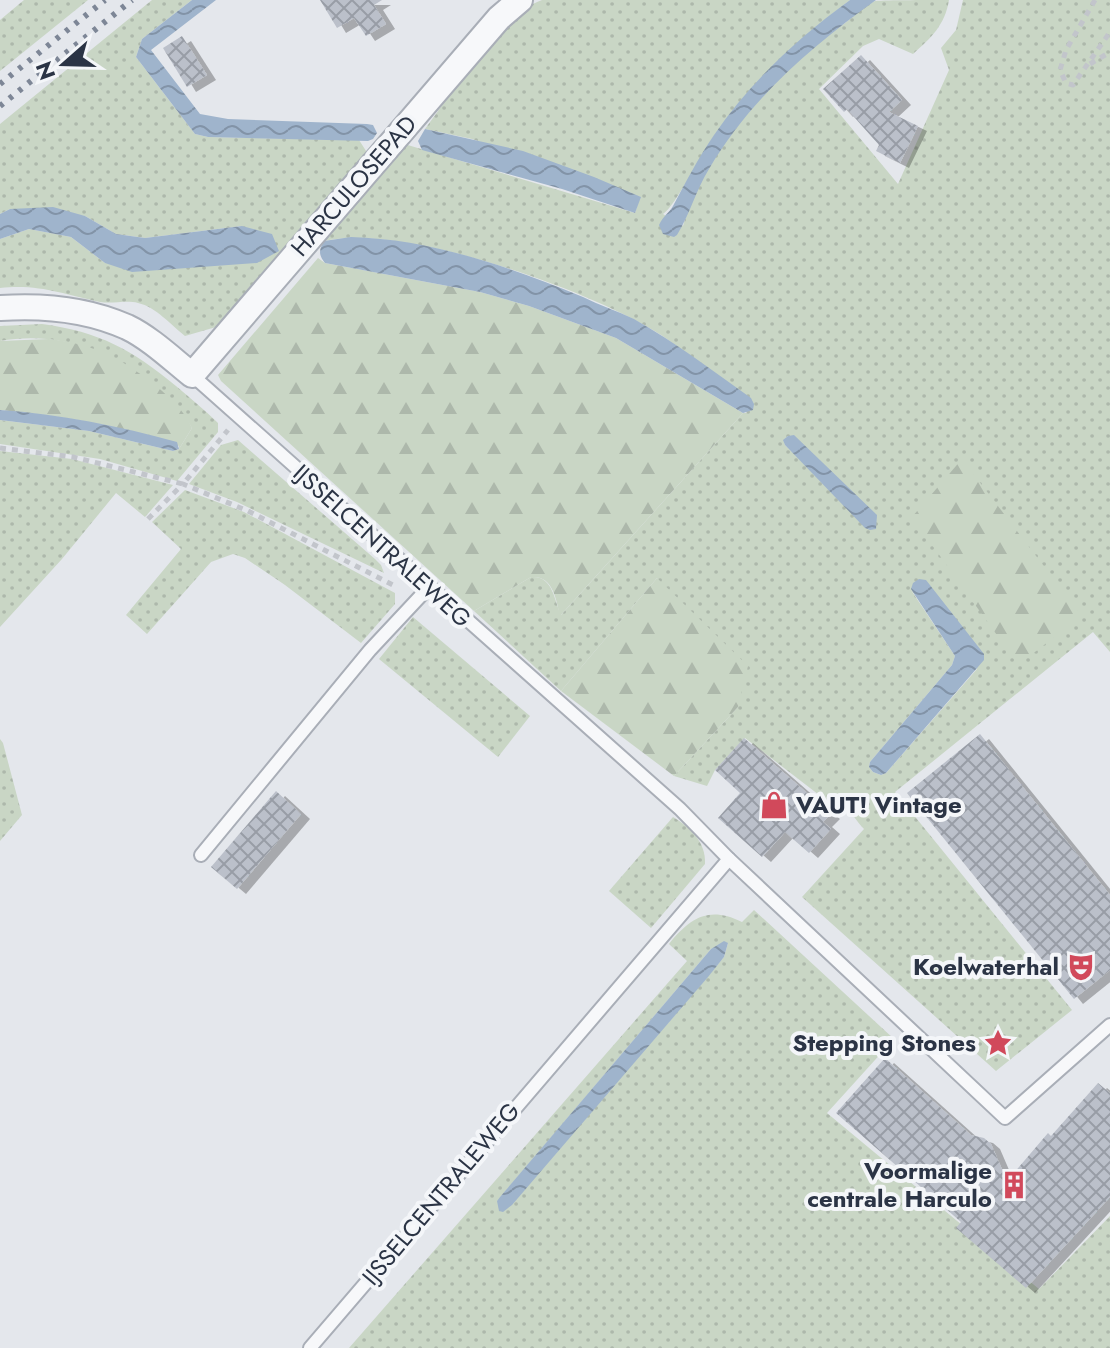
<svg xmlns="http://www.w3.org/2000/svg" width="1110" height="1348" font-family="Jost,sans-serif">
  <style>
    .grass { fill: url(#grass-dots); fill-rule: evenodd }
    .forest { fill: url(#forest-firs) }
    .water { fill: url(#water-waves) }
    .building { fill: url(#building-cross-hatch); filter: url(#shadow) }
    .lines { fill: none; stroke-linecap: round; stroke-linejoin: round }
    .service-casing { stroke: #a9aeb7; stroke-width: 16 }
    .minor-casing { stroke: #a9aeb7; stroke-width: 28 }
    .path { stroke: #c2c5cb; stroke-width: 5; stroke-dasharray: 6 6; stroke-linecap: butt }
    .service { stroke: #f7f8fa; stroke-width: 12 }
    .minor { stroke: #f7f8fa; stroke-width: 24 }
    .rail { stroke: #7d8696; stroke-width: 6; stroke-dasharray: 4 8; stroke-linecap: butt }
    .labels { text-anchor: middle; stroke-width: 8; stroke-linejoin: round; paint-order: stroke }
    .street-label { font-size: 24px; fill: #2b3445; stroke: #f4f6f9 }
    .poi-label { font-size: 24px; font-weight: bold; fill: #2b3445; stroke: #f4f6f9; text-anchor: end }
  </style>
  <defs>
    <pattern id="grass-dots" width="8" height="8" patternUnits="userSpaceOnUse" patternTransform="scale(2)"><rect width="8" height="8" fill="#c9d6c5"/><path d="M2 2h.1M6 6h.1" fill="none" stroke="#adb8ab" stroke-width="1.8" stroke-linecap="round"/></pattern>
    <pattern id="forest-firs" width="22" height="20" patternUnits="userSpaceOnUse" patternTransform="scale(2)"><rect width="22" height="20" fill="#c9d6c5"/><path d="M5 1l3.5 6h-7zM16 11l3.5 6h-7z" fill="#adb8ab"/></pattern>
    <pattern id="water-waves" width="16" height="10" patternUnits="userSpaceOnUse" patternTransform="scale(2)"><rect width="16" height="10" fill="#9fb4cc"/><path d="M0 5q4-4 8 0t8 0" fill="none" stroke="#8293a7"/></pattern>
    <pattern id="building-cross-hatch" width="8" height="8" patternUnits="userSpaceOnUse" patternTransform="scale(2)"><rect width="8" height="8" fill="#bbc0ca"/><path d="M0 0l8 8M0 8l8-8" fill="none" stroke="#989da6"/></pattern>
    <filter id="shadow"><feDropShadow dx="9" dy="5" stdDeviation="0" flood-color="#0004"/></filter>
  </defs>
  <rect width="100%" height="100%" fill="#e4e7ec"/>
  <!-- grass -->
  <g class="grass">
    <polygon points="24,0 88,0 0,71 0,20"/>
    <path d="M152 0H192L142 39 136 57 195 134 208 137 359 140 368 154 223 325 185 336C171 325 156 307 138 303 126 300 113 304 100 302 62 294 40 284 0 288V239L29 229 71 237 105 263 242 226 145 238 116 234 85 216 10 209 0 214V124Z"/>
    <path d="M542 0H850C798 40 754 79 716 133 704 149 675 207 663 214L683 226C706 148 780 69 845 23 854 16 865 5 875 1 886 0 933 0 949 0 945 25 931 38 913 54L879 39 863 46 819 89 898 184 949 70 941 48 956 30 963 0H1110V652L1093 632 895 792 1072 1010 996 1071 802 897 864 829C857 822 851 811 844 806L836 808 745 738 715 770 707 786 674 776 738 707 657 578 561 691 474 611 531 577C553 575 554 600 561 615L743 413H747C721 389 690 354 661 335 592 291 404 223 324 241L328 226 401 143 635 213 640 197 472 139 425 129C453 92 498 15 542 0ZM788 436 823 482 785 445 784 440ZM911 590 977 669 886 773 881 775 873 772 869 767 870 762 952 665 955 656Z"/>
    <path d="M42 324C100 332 131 349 176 386 190 398 205 410 218 423V432L177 481 100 459 0 444V420L89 431 173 451 179 449 192 428C181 408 168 398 150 384 107 349 56 331 0 341V326Z"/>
    <polygon points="238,440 375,559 381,565 384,573 237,502 189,484 221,445"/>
    <polygon points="0,451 72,459 173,485 145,517 116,493 62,559 0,627"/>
    <polygon points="185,490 244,512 395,593 395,604 361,643 285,585 245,558 233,554 211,562 147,634 126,615 181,549 152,522"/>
    <polygon points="413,617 530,716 498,757 379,659"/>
    <polygon points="0,739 3,743 22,815 0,841"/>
    <path d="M673 817C690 827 706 842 705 864L651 928 609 891Z"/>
    <path d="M754 910 894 1039 827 1113 1039 1289 1110 1216V1348H349L687 961 669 944C691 917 709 906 742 922ZM728 943 724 957 667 1024 497 1201 711 949Z"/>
  </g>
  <!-- forest -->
  <g class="forest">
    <path d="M318 258 325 263 480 292 529 306 616 338 743 413 560 616C556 599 553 575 531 577L474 611 221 381 218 375Z"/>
    <path d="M49 339C65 341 82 344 97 350 126 360 182 400 192 428L179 449V446C120 425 62 416 0 410V341Z"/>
    <polygon points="962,459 1082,616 1027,658 1017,663 912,517"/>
    <polygon points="657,578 748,666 738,707 674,776 561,691"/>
  </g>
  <!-- water -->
  <g class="water">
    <polygon points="192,0 216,0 151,50 200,114 228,119 367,124 373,125 377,133 373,139 368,141 208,137 195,134 136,57 142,39"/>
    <path d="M850 0H876C812 46 750 99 709 169 696 190 690 214 677 235L674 237 663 234 659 225C663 216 669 213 673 206 686 182 698 158 714 135 750 82 798 38 850 0Z"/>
    <polygon points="425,129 523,151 594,177 641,197 635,213 562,189 422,150 418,141"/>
    <polygon points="53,207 85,216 116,234 145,238 242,226 272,234 279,251 257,263 132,272 105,263 71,237 29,229 0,239 0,214 10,209"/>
    <path d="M351 237C431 239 510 267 583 297 599 305 617 311 634 319 675 342 713 371 751 398L754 404 753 410 743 413 616 338 529 306 480 292 325 263C318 254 319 250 324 241Z"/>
    <path d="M0 410C60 414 119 426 177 442L179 449 173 451 89 431 0 420Z"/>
    <polygon points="794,435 877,515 876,529 870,530 865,528 785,445 783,440 788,436"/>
    <polygon points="919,579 926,580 984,654 984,660 886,773 881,775 873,772 869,767 870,762 952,665 955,656 911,589 913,583"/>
    <polygon points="724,941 728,943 724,957 708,977 512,1205 503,1212 499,1211 497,1201 500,1197 711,949"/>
  </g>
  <!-- building -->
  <g class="building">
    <polygon points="320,0 382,0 374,5 386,24 366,36 354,18 337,28"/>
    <polygon points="182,36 207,75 187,87 163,48"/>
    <polygon points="861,55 902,100 889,112 918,126 900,163 876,151 879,145 847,109 844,112 823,89"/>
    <polygon points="980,734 1110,895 1110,970 1074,999 907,793"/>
    <polygon points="744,738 831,814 823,822 831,829 809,853 785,832 762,857 718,818 740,793 715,770"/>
    <polygon points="276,791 301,814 237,889 211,867"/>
    <polygon points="885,1058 971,1135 984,1138 991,1144 1007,1181 1048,1133 1051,1136 1098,1083 1110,1093 1110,1197 1026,1288 956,1228 961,1222 836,1113"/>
  </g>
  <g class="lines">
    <defs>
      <g id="service">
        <polyline points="192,375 680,809 729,859 1005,1118 1110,1025"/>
        <polyline points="201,855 370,650 428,588"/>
        <polyline points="310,1348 729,859"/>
      </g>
      <path id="minor" d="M0 308C44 305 87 309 127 327 150 338 172 359 192 375L499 18 520 0"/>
    </defs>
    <!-- service casing -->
    <use href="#service" class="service-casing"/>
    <!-- minor casing -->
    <use href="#minor" class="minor-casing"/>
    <!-- path -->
    <g class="path">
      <polyline points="1095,0 1066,50 1060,70 1066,83 1073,85 1110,32"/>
      <polyline points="1090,64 1110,52"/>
      <polyline points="0,448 73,457 183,484 228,430"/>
      <polyline points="148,519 183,484 248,511 397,587"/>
    </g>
    <!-- service -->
    <use href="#service" class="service"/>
    <!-- minor -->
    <use href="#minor" class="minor"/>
    <!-- rail -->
    <g class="rail">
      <polyline points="0,84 105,0"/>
      <polyline points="0,106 132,0"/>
    </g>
  </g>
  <!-- icons -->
  <defs>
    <symbol id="shop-bare" viewBox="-9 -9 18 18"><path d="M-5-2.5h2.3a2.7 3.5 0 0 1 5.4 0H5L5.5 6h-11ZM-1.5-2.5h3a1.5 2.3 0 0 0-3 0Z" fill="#d1495b" stroke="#f4f6f9" stroke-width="2.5" paint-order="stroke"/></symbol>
    <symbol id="theatre-bare" viewBox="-9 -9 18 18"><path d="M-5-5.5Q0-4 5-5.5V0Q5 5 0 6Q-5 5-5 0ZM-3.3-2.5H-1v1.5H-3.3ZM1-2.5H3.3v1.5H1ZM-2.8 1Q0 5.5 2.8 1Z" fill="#d1495b" stroke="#f4f6f9" stroke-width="2.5" paint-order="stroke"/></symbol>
    <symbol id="sight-bare" viewBox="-9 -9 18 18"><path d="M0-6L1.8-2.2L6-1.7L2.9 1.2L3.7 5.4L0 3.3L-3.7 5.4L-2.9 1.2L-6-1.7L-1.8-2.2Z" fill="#d1495b" stroke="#f4f6f9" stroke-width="2.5" paint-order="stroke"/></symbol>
    <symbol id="building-bare" viewBox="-9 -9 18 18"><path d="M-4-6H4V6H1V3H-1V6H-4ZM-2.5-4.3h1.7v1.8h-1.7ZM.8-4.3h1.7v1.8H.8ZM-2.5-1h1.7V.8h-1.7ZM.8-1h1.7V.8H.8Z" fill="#d1495b" stroke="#f4f6f9" stroke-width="2.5" paint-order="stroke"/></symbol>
  </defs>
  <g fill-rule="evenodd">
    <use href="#shop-bare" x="754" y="785" width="40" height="40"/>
    <use href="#theatre-bare" x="1061" y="947" width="40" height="40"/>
    <use href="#sight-bare" x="978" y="1023" width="40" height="40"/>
    <use href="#building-bare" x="994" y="1165" width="40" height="40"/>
  </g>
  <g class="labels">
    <!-- street labels -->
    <g class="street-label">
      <text transform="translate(354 186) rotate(-49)" y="8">HARCULOSEPAD</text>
      <text transform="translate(382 546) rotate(42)" y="8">IJSSELCENTRALEWEG</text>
      <text transform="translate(441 1194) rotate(-50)" y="8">IJSSELCENTRALEWEG</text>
    </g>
    <!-- poi labels -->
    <g class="poi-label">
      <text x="796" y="813" text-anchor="start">VAUT! Vintage</text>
      <text x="1059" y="975">Koelwaterhal</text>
      <text x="976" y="1051">Stepping Stones</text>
      <text x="992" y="1179">Voormalige<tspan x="992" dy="28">centrale Harculo</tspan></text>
    </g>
  </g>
  <!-- north arrow -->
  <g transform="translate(64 64) rotate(250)" stroke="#f4f6f9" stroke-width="6" paint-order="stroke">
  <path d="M0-6L14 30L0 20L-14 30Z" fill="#2b3445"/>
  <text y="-12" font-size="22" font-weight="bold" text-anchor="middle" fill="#2b3445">N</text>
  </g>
</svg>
